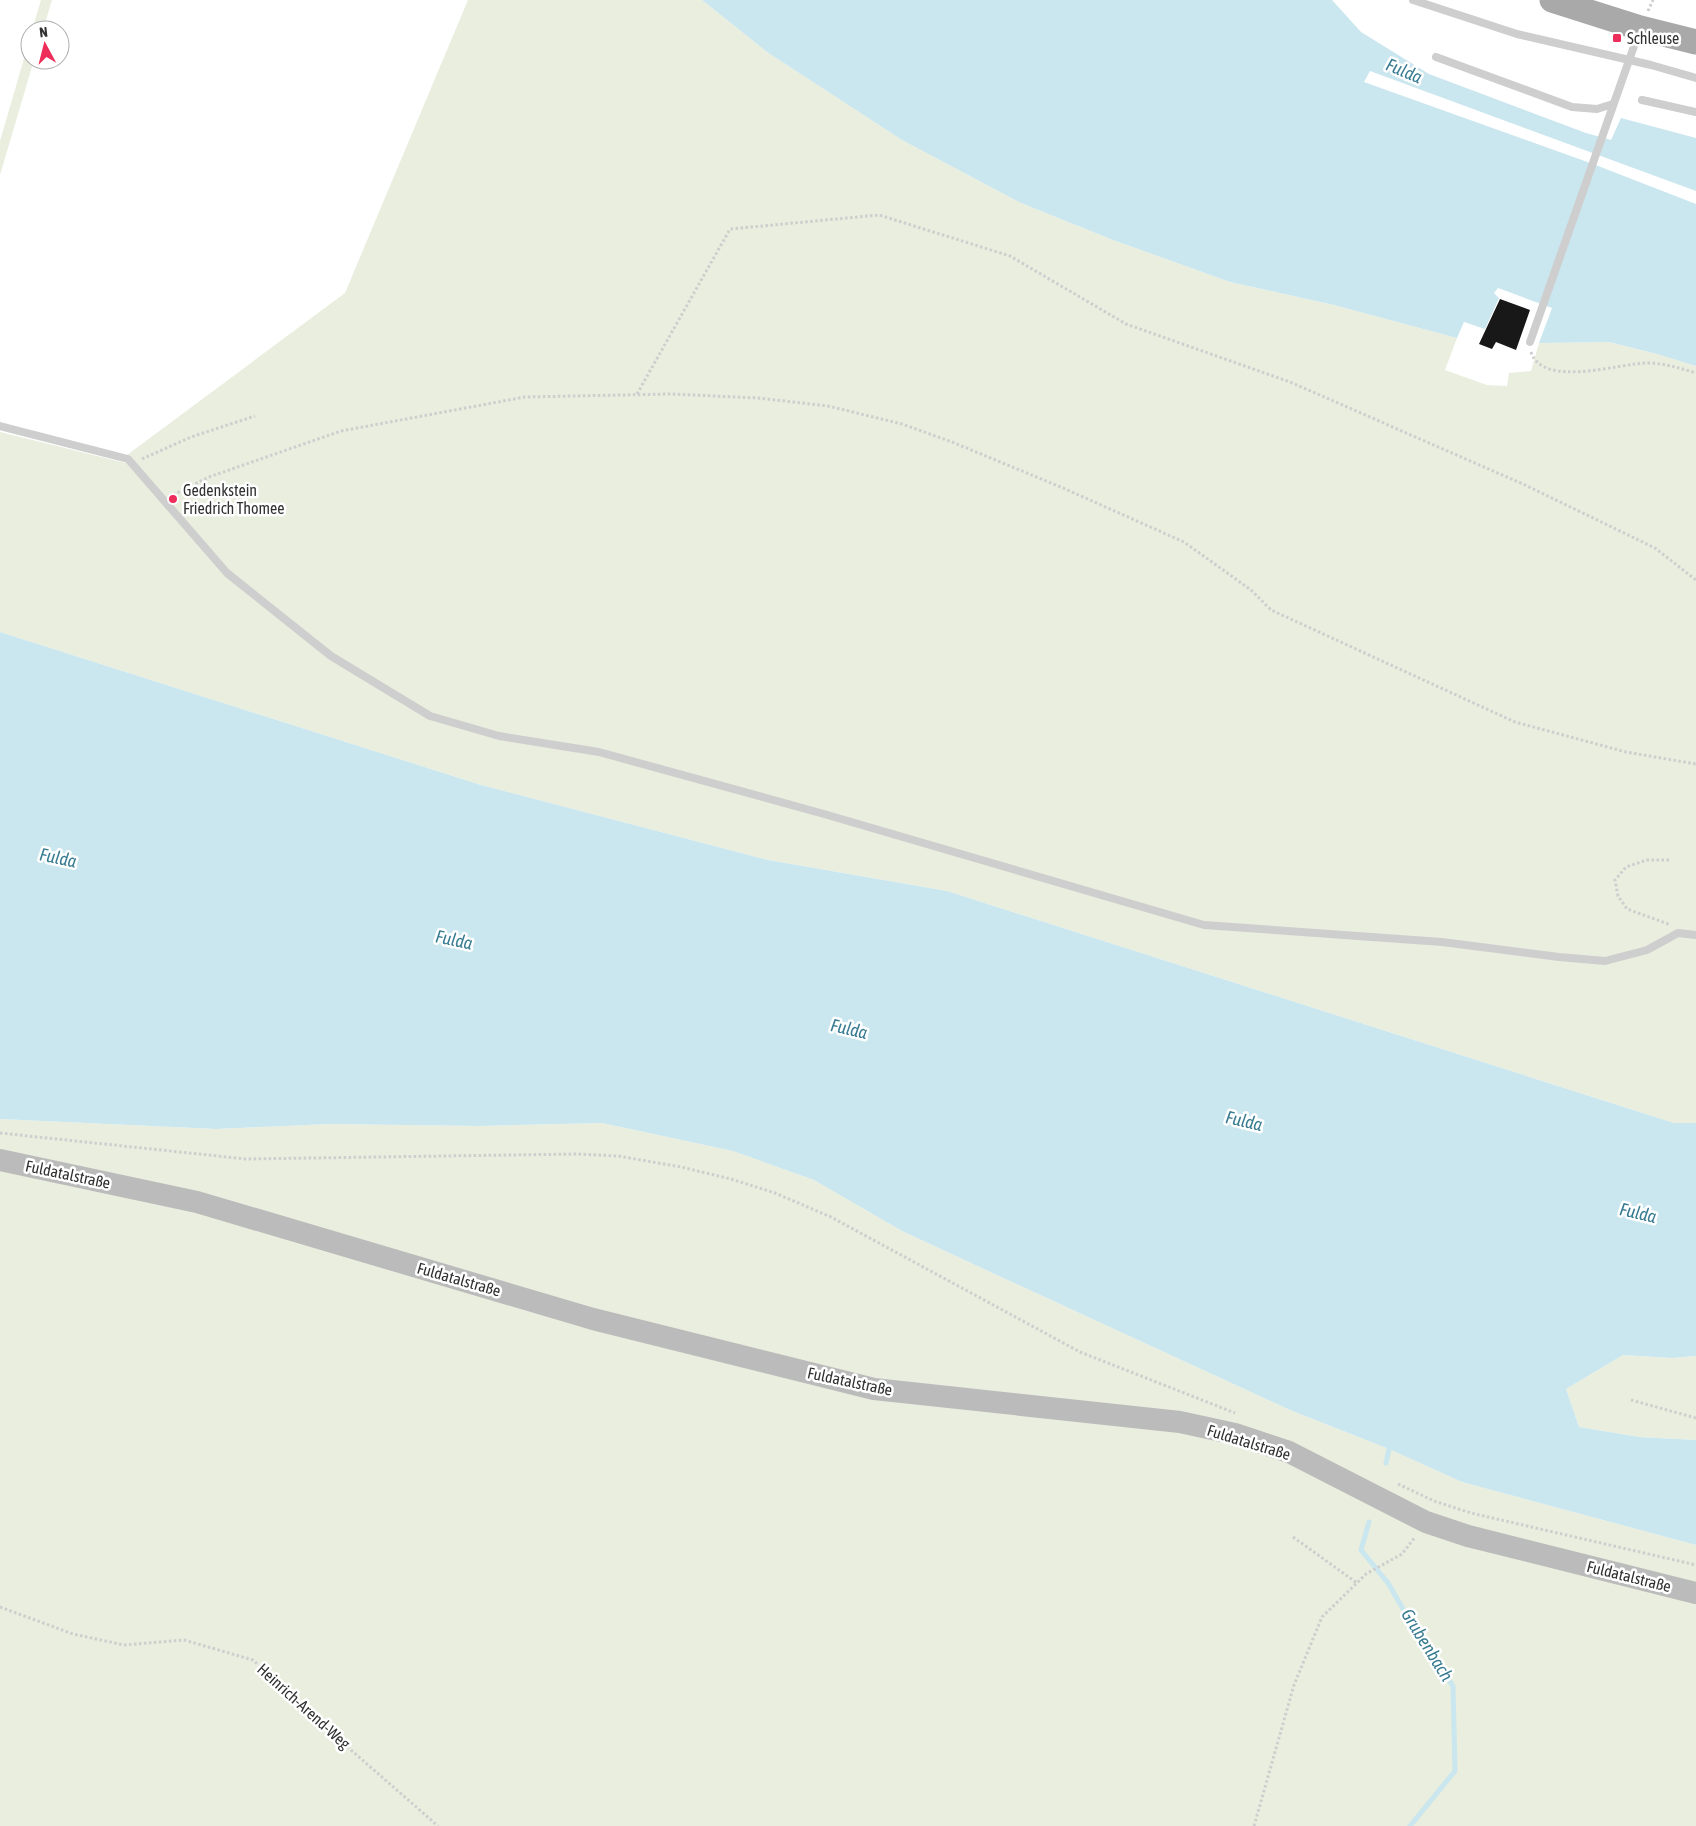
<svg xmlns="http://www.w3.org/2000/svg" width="1696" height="1826" font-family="'Asap Condensed',sans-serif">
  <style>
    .green { fill: #e9eedf }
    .water { fill: #cae6ee }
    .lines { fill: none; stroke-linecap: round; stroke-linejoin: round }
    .stream { stroke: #cae6ee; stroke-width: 5 }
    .building { fill: #181818 }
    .path { stroke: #cecece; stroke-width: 3; stroke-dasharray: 2.5 2.5; stroke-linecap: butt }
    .service { stroke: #cecece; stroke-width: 8 }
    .secondary { stroke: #bbb; stroke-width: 22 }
    .primary { stroke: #a9a9a9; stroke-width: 25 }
    .poi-dot { fill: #ed2d5a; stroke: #fff; stroke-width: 2 }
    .labels { text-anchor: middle; stroke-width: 5; stroke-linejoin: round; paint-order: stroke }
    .poi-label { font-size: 16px; fill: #313131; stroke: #fff; text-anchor: start }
    .street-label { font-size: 16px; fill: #313131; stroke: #fff }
    .water-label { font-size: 18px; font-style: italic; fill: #387c91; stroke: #fff }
  </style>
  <rect width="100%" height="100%" fill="#fff"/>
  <!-- green -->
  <g class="green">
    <polygon points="41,0 52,0 43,30 32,30"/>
    <polygon points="468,0 702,0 767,52 902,140 1021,203 1113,240 1230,282 1334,305 1457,338 1445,370 1487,385 1507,386 1509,373 1531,371 1539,343 1609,342 1657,354 1696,366 1696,1123 1674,1123 947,891 768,860 481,785 0,632 0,432 130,464 127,455 345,293"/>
    <polygon points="30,38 30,60 34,60 0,175 0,141"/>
    <polygon points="0,1119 216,1129 330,1124 479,1126 602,1123 733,1151 814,1180 902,1231 986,1270 1290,1410 1389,1449 1462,1482 1696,1545 1696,1826 0,1826"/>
    <polygon points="1623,1355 1672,1358 1696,1356 1696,1440 1639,1437 1579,1427 1566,1389"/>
  </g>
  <!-- water -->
  <g class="water">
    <polygon points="702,0 1332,0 1361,32 1429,74 1586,133 1611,140 1621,118 1696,138 1696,191 1370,71 1364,82 1593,164 1696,204 1696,366 1657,354 1609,342 1539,343 1552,308 1498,288 1494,293 1499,298 1485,329 1464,322 1457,338 1334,305 1230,282 1113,240 1021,203 902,140 767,52"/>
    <polygon points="0,632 481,785 768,860 947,891 1674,1123 1696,1123 1696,1356 1672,1358 1623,1355 1566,1389 1579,1427 1639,1437 1696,1440 1696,1545 1462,1482 1389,1449 1290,1410 986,1270 902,1231 814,1180 733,1151 602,1123 479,1126 330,1124 216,1129 0,1119"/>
  </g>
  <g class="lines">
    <!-- stream -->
    <g class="stream">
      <polyline points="1386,1463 1389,1449"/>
      <polyline points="1369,1522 1361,1550 1388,1583 1410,1621 1453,1686 1455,1771 1410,1826"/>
    </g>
  </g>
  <!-- building -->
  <polygon class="building" points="1500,299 1530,310 1516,350 1496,342 1492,349 1479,344"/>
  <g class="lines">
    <!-- path -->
    <g class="path">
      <polyline points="1648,11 1653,0"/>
      <path d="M1531 352C1543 389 1620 363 1647 363 1664 363 1679 368 1696 373"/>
      <polyline points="637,394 730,229 879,215 1010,256 1126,324 1290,382 1525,485 1655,548 1696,580"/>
      <polyline points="142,459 191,437 255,416"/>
      <polyline points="173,495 209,477 341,431 525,397 671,394 758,398 828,406 902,424 952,442 1063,488 1184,542 1251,590 1271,610 1515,722 1626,752 1696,764"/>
      <polyline points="1669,860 1647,860 1626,867 1615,880 1618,896 1627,909 1671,925"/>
      <polyline points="0,1133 246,1159 577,1154 618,1156 681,1167 731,1179 775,1193 831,1217 1080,1352 1235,1413"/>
      <polyline points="1631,1400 1696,1418"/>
      <polyline points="1398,1484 1434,1501 1471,1513 1696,1565"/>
      <polyline points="1293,1537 1357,1583"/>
      <polyline points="0,1607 73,1634 124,1645 184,1640 253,1660 304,1709 438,1826"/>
      <polyline points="1254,1826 1294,1685 1322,1617 1366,1574 1402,1554 1415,1537"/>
    </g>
    <!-- service -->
    <g class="service">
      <polyline points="1413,0 1517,34 1651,65 1696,78"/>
      <polyline points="1436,57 1572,107 1597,109 1613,104"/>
      <polyline points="1642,100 1696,112"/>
      <polyline points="1530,342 1639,32"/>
      <polyline points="0,426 128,459 227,573 331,656 430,716 499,736 599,752 824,814 1204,925 1442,942 1559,957 1605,961 1647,950 1678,933 1696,935"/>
    </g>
    <!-- secondary -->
    <polyline class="secondary" points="0,1160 197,1202 593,1319 874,1389 1180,1422 1235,1434 1289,1452 1426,1522 1468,1536 1696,1593"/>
    <!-- primary -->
    <polyline class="primary" points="1552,0 1640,28 1696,42"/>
  </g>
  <!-- markers -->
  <g class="poi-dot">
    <rect x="1612" y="33" width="10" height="10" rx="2.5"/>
    <circle cx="173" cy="499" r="5"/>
  </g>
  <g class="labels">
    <!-- poi labels -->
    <g class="poi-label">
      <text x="1627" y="44">Schleuse</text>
      <text x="183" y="496">Gedenkstein<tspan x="183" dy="18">Friedrich Thomee</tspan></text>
    </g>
    <!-- street labels -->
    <g class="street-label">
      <text transform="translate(68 1174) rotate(12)" y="6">Fuldatalstraße</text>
      <text transform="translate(459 1279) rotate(16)" y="6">Fuldatalstraße</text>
      <text transform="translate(850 1381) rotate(12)" y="6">Fuldatalstraße</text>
      <text transform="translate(1249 1442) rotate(17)" y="6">Fuldatalstraße</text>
      <text transform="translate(1629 1576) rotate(14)" y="6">Fuldatalstraße</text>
      <text transform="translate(304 1706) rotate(42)" y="6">Heinrich-Arend-Weg</text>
    </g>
    <!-- water labels -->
    <g class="water-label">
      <text transform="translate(1404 71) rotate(23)" y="6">Fulda</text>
      <text transform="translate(58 858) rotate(12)" y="6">Fulda</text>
      <text transform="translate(454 940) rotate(12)" y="6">Fulda</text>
      <text transform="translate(849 1029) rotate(13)" y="6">Fulda</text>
      <text transform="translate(1244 1121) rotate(13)" y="6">Fulda</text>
      <text transform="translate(1638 1213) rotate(13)" y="6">Fulda</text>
      <text transform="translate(1427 1645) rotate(58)" y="6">Grubenbach</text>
    </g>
  </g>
  <!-- north arrow -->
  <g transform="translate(45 45) rotate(353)"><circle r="24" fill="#ffffff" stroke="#adadad"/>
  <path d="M0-4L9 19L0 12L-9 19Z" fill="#ed2d5a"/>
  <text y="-8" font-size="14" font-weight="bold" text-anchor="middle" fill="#313131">N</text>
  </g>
</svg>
